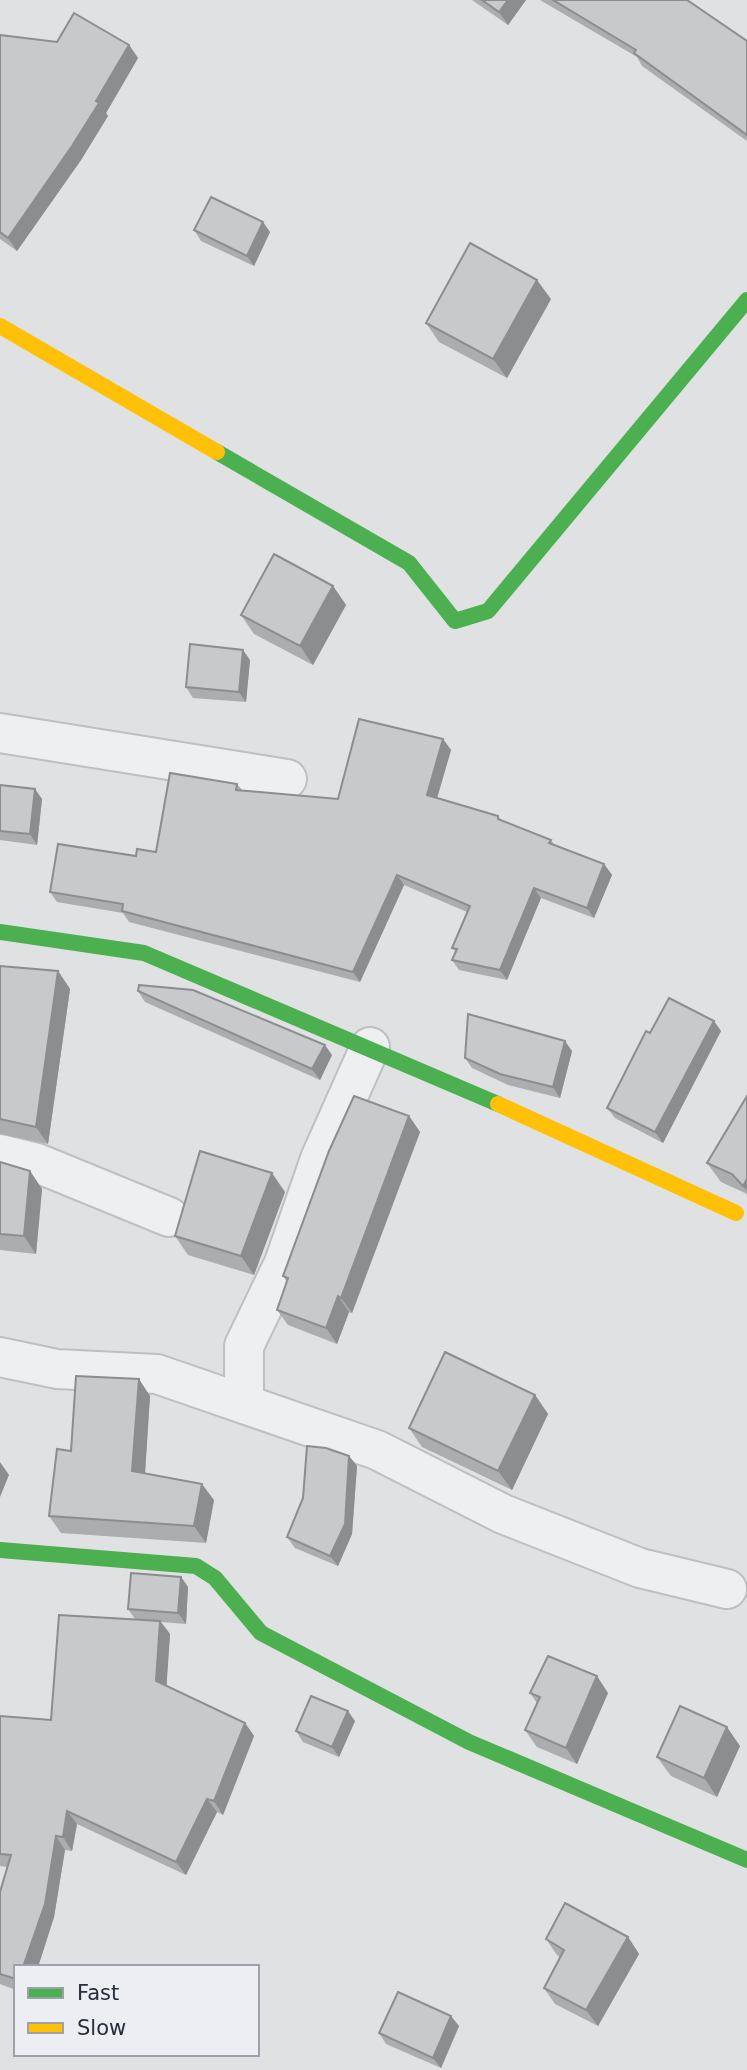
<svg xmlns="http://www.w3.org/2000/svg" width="747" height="2070" font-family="'DejaVu Sans',sans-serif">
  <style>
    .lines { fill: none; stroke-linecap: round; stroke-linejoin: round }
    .street-casing { stroke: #bdbfc1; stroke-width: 42 }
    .street { stroke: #eeeff0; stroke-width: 38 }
    .fast { stroke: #4caf50; stroke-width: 16 }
    .slow { stroke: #ffc107; stroke-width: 16 }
    .wall { fill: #abadaf }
    .shaded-wall { fill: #8b8d8e }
    .building { fill: #c7c9cb; stroke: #8b8d8e; stroke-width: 2 }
  </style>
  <rect width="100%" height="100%" fill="#dfe1e3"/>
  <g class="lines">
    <defs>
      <g id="street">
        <polyline points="0,733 287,779"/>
        <polyline points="0,1154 37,1163 169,1217"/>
        <polyline points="0,1357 57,1369 157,1374 377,1450 503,1514 640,1568 727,1589"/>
        <polyline points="244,1403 244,1346 284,1263 320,1159 370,1047"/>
      </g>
    </defs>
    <!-- street casing -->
    <use href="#street" class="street-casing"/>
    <!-- street -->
    <use href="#street" class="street"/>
    <!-- fast -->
    <g class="fast">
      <polyline points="217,452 409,563 455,621 488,611 747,300"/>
      <polyline points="0,932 144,953 498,1104"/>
      <polyline points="0,1550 196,1566 215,1578 261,1633 469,1742 747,1860"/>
    </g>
    <!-- slow -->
    <g class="slow">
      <polyline points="0,326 217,452"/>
      <polyline points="498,1104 736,1213"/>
    </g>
  </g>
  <!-- wall -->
  <g class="wall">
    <polygon points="472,0 526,0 508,25"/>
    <polygon points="540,0 687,0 747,41 747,141 642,66 637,57"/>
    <polygon points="0,35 57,42 129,45 138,58 106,113 108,116 81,160 17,251 0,239"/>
    <polygon points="194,230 270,232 254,266 201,241"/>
    <polygon points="551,299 507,378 439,342 426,323"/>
    <polygon points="333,586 346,605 313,665 254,634 241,615"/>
    <polygon points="250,660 246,702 193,698 186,687"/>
    <polygon points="443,739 451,750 437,798 498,816 501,820 551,840 555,846 604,864 612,875 594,918 541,898 507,980 459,970 452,960 456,952 452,948 467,912 404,885 360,982 129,922 123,913 57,902 50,892 136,856 156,852 237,784 242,790 338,799"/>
    <polygon points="0,785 42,799 37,845 0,840"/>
    <polygon points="0,966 58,971 70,989 48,1144 0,1134"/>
    <polygon points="138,991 332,1055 320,1080 145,1002"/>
    <polygon points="721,1031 663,1143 615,1118 607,1108 650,1033"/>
    <polygon points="572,1051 560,1098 508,1085 472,1068 465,1058"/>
    <polygon points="747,1096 747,1195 745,1193 721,1182 707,1163"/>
    <polygon points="409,1116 420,1132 352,1313 349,1312 337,1344 288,1325 277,1310 287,1282 283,1276"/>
    <polygon points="0,1162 30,1171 42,1189 36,1254 0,1250"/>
    <polygon points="285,1192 254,1275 188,1255 175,1236"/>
    <polygon points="535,1395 548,1414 512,1490 422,1447 409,1428"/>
    <polygon points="150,1396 145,1473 214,1500 206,1543 61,1533 49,1516 71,1451"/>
    <polygon points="349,1456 357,1466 352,1534 338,1566 295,1548 287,1537"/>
    <polygon points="181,1577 188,1587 186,1624 161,1622 170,1634 166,1686 245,1723 254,1736 223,1815 217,1812 186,1875 77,1824 72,1851 65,1850 54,1917 38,1967 16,1967 16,1990 0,1984 0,1892 8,1867 0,1866 0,1716 51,1720 135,1619 128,1609"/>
    <polygon points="530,1693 608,1693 577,1764 537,1747 525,1730 537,1703"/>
    <polygon points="355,1721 339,1757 303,1742 296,1731"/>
    <polygon points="740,1746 717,1797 671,1776 657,1757"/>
    <polygon points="628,1937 639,1954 598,2026 555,2004 544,1988 560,1957 557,1955 546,1939"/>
    <polygon points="459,2026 441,2068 386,2044 379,2033"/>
  </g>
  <!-- shaded-wall -->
  <g class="shaded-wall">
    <polygon points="508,0 526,0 508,25 499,12"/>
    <polygon points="129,45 138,58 106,113 108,116 81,160 17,251 8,238 96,101"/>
    <polygon points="263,222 270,232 254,266 247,256"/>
    <polygon points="537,280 551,299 507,378 493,359"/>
    <polygon points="333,586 346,605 313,665 300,646"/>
    <polygon points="243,650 250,660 246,702 239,692"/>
    <polygon points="443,739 451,750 435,805 427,795"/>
    <polygon points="35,789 42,799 37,845 30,834"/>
    <polygon points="604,864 612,875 594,918 587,908"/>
    <polygon points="397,875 404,885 360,982 353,972"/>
    <polygon points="534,888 541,898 507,980 500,970"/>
    <polygon points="58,971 70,989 48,1144 36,1127"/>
    <polygon points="714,1021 721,1031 663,1143 655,1132"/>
    <polygon points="565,1041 572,1051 560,1098 553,1087"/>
    <polygon points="325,1045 332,1055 320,1080 312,1069"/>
    <polygon points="409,1116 420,1132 352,1313 341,1298"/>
    <polygon points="30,1171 42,1189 36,1254 24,1236"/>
    <polygon points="272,1173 285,1192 254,1275 241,1256"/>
    <polygon points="747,1179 747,1191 743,1186"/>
    <polygon points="338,1296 349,1312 337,1344 326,1328"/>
    <polygon points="139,1379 150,1396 144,1488 132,1471"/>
    <polygon points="535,1395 548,1414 512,1490 498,1471"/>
    <polygon points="349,1456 357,1466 352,1534 338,1566 330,1556"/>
    <polygon points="0,1462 9,1475 0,1497"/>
    <polygon points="202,1484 214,1500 206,1543 194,1526"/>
    <polygon points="181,1577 188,1587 186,1624 178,1613"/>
    <polygon points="160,1621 170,1634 166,1694 156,1681"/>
    <polygon points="597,1676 608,1693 577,1764 566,1748"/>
    <polygon points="348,1711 355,1721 339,1757 332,1747"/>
    <polygon points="245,1723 254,1736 223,1815 214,1801"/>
    <polygon points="727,1727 740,1746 717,1797 704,1778"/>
    <polygon points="207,1799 217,1812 186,1875 176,1862"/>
    <polygon points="67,1811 77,1824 72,1851 63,1837"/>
    <polygon points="56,1836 65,1850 54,1917 38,1967 23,1967"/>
    <polygon points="628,1937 639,1954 598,2026 586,2010"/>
    <polygon points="451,2016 459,2026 441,2068 433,2058"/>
  </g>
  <!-- building -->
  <g class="building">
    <polygon points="482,0 508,0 499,12"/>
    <polygon points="553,0 687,0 747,41 747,135 634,53 636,50"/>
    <polygon points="74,13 129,45 96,101 99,103 72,146 8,238 0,232 0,35 57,42"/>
    <polygon points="211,197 263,222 247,256 194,230"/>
    <polygon points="470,243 537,280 493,359 426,323"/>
    <polygon points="274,554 333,586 300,646 241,615"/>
    <polygon points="190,644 243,650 239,692 186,687"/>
    <polygon points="359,719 443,739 427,795 498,816 498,819 551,840 549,843 604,864 587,908 534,888 500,970 452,960 457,949 452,948 470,906 397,875 353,972 122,911 123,904 50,892 58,844 136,856 137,849 156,852 170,773 237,784 236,790 338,799"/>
    <polygon points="0,785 35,789 30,834 0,831"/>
    <polygon points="0,966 58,971 36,1127 0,1119"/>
    <polygon points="139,985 193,990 325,1045 312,1069 138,991"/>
    <polygon points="669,998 714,1021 655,1132 607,1108 646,1031 650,1033"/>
    <polygon points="468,1014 565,1041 553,1087 500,1074 465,1058"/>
    <polygon points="354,1096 409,1116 341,1298 338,1296 326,1328 277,1310 288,1278 283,1276 329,1151"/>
    <polygon points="747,1096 747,1179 743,1186 732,1174 707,1163"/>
    <polygon points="200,1151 272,1173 241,1256 175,1236"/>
    <polygon points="0,1162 30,1171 24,1236 0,1234"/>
    <polygon points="445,1352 535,1395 498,1471 409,1428"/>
    <polygon points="76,1376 139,1379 132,1471 202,1484 194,1526 49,1516 57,1449 71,1451"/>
    <polygon points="307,1446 326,1448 349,1456 345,1524 330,1556 287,1537 303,1498"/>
    <polygon points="131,1573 181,1577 178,1613 128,1609"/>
    <polygon points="59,1615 160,1621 156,1681 245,1723 214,1801 207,1799 176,1862 67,1811 63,1837 56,1836 45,1904 23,1967 16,1967 16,1979 0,1974 0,1892 11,1855 0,1854 0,1716 51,1720"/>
    <polygon points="548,1656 597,1676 566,1748 525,1730 540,1697 530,1693"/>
    <polygon points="311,1696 348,1711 332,1747 296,1731"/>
    <polygon points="680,1706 727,1727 704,1778 657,1757"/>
    <polygon points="565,1903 628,1937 586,2010 544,1988 564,1950 546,1939"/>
    <polygon points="398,1992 451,2016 433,2058 379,2033"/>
  </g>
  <!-- legend -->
  <rect x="14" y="1965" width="245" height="91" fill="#eceef3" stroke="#9da1a9" stroke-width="2"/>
  <rect x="28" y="1988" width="35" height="10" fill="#4caf50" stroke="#9da1a9" stroke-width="2"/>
  <text x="77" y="2000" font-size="21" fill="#272d3b">Fast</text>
  <rect x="28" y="2023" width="35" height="10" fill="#ffc107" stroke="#9da1a9" stroke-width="2"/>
  <text x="77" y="2035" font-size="21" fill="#272d3b">Slow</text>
</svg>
